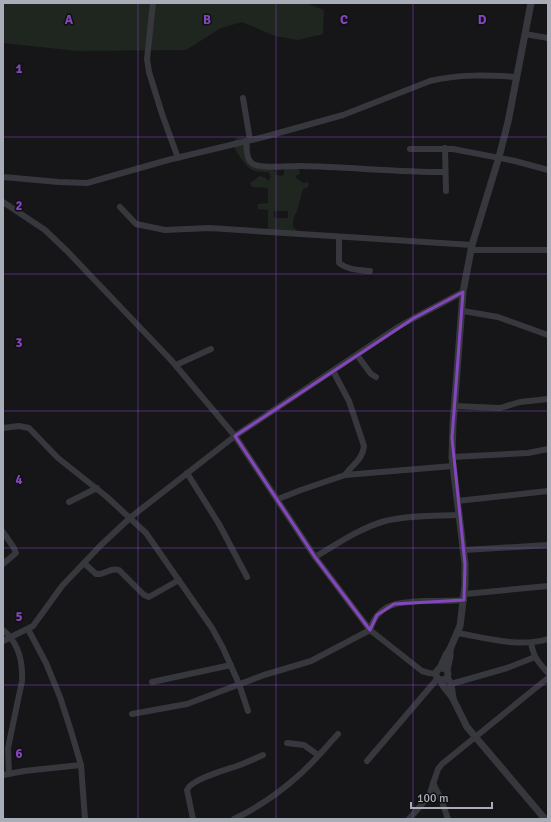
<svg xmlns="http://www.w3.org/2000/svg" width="551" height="822" font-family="Signika,sans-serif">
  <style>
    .green { fill: #1e261f; fill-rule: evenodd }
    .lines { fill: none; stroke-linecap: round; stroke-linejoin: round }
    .minor { stroke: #37383d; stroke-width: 6 }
    .tertiary { stroke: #37383d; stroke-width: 7 }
    .marked { fill: none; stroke: #8446be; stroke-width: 3; stroke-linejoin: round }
    .grid { fill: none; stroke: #8446be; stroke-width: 1; stroke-opacity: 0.55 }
    .grid-label { font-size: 13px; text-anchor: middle; font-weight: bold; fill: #8446be; stroke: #111113; stroke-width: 3; stroke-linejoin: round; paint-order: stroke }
  </style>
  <rect width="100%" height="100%" fill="#161618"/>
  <!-- green -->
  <g class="green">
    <polygon points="3,3 306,3 324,10 323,34 298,40 275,36 242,22 221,28 186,50 77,51 3,43"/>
    <path d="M243 136 249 143 251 147 249 149 248 159 258 164C270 162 270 166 277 175L282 176 284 174V170L287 165 298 166 300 174 297 175 295 177 304 183 307 182 309 183 308 187 303 189 297 211 293 219V227L298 231 286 236 268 229V210L258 209V204L268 203V188C262 187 257 188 252 187L250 183 260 176 266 178 268 181 271 177 268 172C263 172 256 172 252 170 246 167 233 148 232 142L237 138ZM274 211H288V218H274Z"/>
  </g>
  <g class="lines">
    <!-- minor -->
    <g class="minor">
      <polyline points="153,3 147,59 149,72 162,114 178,158"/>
      <polyline points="525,34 548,38"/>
      <polyline points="243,98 250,140"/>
      <path d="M246 141C247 149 246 160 253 164 262 169 290 166 301 166 349 167 397 172 445 172"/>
      <polyline points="445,148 446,191"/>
      <polyline points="410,149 453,149 515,161 548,170"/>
      <path d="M3 177 59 182 87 183 168 160 264 137 343 115 430 81C459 74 487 75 516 77"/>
      <polyline points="3,202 45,230 67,251 171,360 235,436 315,557 370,630 422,671 429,673 436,674"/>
      <polyline points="120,207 136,224 165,230 209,228 472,245"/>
      <path d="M339 237V263C348 270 359 270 370 271"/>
      <polyline points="471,250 548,250"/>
      <polyline points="463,311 498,317 548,335"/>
      <polyline points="357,355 371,374 376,377"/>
      <polyline points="176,365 211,349"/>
      <path d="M333 371 349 401 364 446C363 459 352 465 345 475"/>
      <polyline points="454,406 500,408 520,402 548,399"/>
      <polyline points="3,428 19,426 29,428 58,458 107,497 146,533 212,628 223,648 239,684 248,711"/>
      <polyline points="452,457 528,453 548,449"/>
      <polyline points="187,473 219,524 247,577"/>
      <polyline points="278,499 301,490 345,475 453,466"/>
      <polyline points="457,501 548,491"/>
      <polyline points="69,502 97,488"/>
      <polyline points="3,532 14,548 16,553 3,564"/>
      <polyline points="464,550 548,545"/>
      <path d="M315 557C337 544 360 528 385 521 409 515 435 516 459 515"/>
      <path d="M84 563 96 574C105 575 110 567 119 570L144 595 149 597 179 580"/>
      <polyline points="465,594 548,586"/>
      <polyline points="28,629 46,663 60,697 71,731 81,765 85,819"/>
      <path d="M3 630C19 643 23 661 22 681L8 748 9 774"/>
      <path d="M457 633C487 638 519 648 548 639"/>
      <polyline points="3,641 33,626 62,586 101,545 131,517 235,436 398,327 414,318 463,292"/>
      <path d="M531 643C534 658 538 662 548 673"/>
      <polyline points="152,682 231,665"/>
      <polyline points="451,684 507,668 535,657"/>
      <path d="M132 714 187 704 264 675 311 661 370 630C378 602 401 602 426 601 438 601 451 601 464 600"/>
      <polyline points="287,743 304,745 318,755"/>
      <polyline points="367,761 438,678"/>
      <polyline points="3,775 24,771 81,765"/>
      <polyline points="433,783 441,799 448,819"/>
      <path d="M193 819 187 790C191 779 226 770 237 766 246 763 254 759 263 755"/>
      <path d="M234 819C257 808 279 793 298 776 312 764 325 748 338 734"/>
      <polyline points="409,819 429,796 438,769 442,764 548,678"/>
    </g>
    <!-- tertiary -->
    <g class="tertiary">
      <polyline points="440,668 446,655 450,649 460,626 465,585 465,564 452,457 453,424 463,292 472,245 499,157 508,122 531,3"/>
      <circle cx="442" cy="674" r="6"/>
      <polyline points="447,670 450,656 450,649"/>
      <polyline points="447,677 451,684 453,699 467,727 545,819"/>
      <polyline points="440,680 444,687 453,698"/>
    </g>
  </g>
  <!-- marked area -->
  <path class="marked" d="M463 292 452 438 465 564 464 600 394 604 377 615 370 630 315 557 235 436 414 318Z"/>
  <!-- grid -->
  <path class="grid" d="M138 3V819M276 3V819M413 3V819M3 137H548M3 274H548M3 411H548M3 548H548M3 685H548"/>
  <g class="grid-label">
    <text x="69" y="24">A</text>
    <text x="207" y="24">B</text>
    <text x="344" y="24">C</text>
    <text x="482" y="24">D</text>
    <text x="19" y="73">1</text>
    <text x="19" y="210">2</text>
    <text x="19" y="347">3</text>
    <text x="19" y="484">4</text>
    <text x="19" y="621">5</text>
    <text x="19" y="758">6</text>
  </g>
  <!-- border -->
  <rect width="551" height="822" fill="none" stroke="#a8adb8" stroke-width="8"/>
  <!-- scale -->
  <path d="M411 802v6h81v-6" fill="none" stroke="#a8adb8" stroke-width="2"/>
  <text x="417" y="802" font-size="12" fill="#a8adb8" stroke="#111113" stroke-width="3" paint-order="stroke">100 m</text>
</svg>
